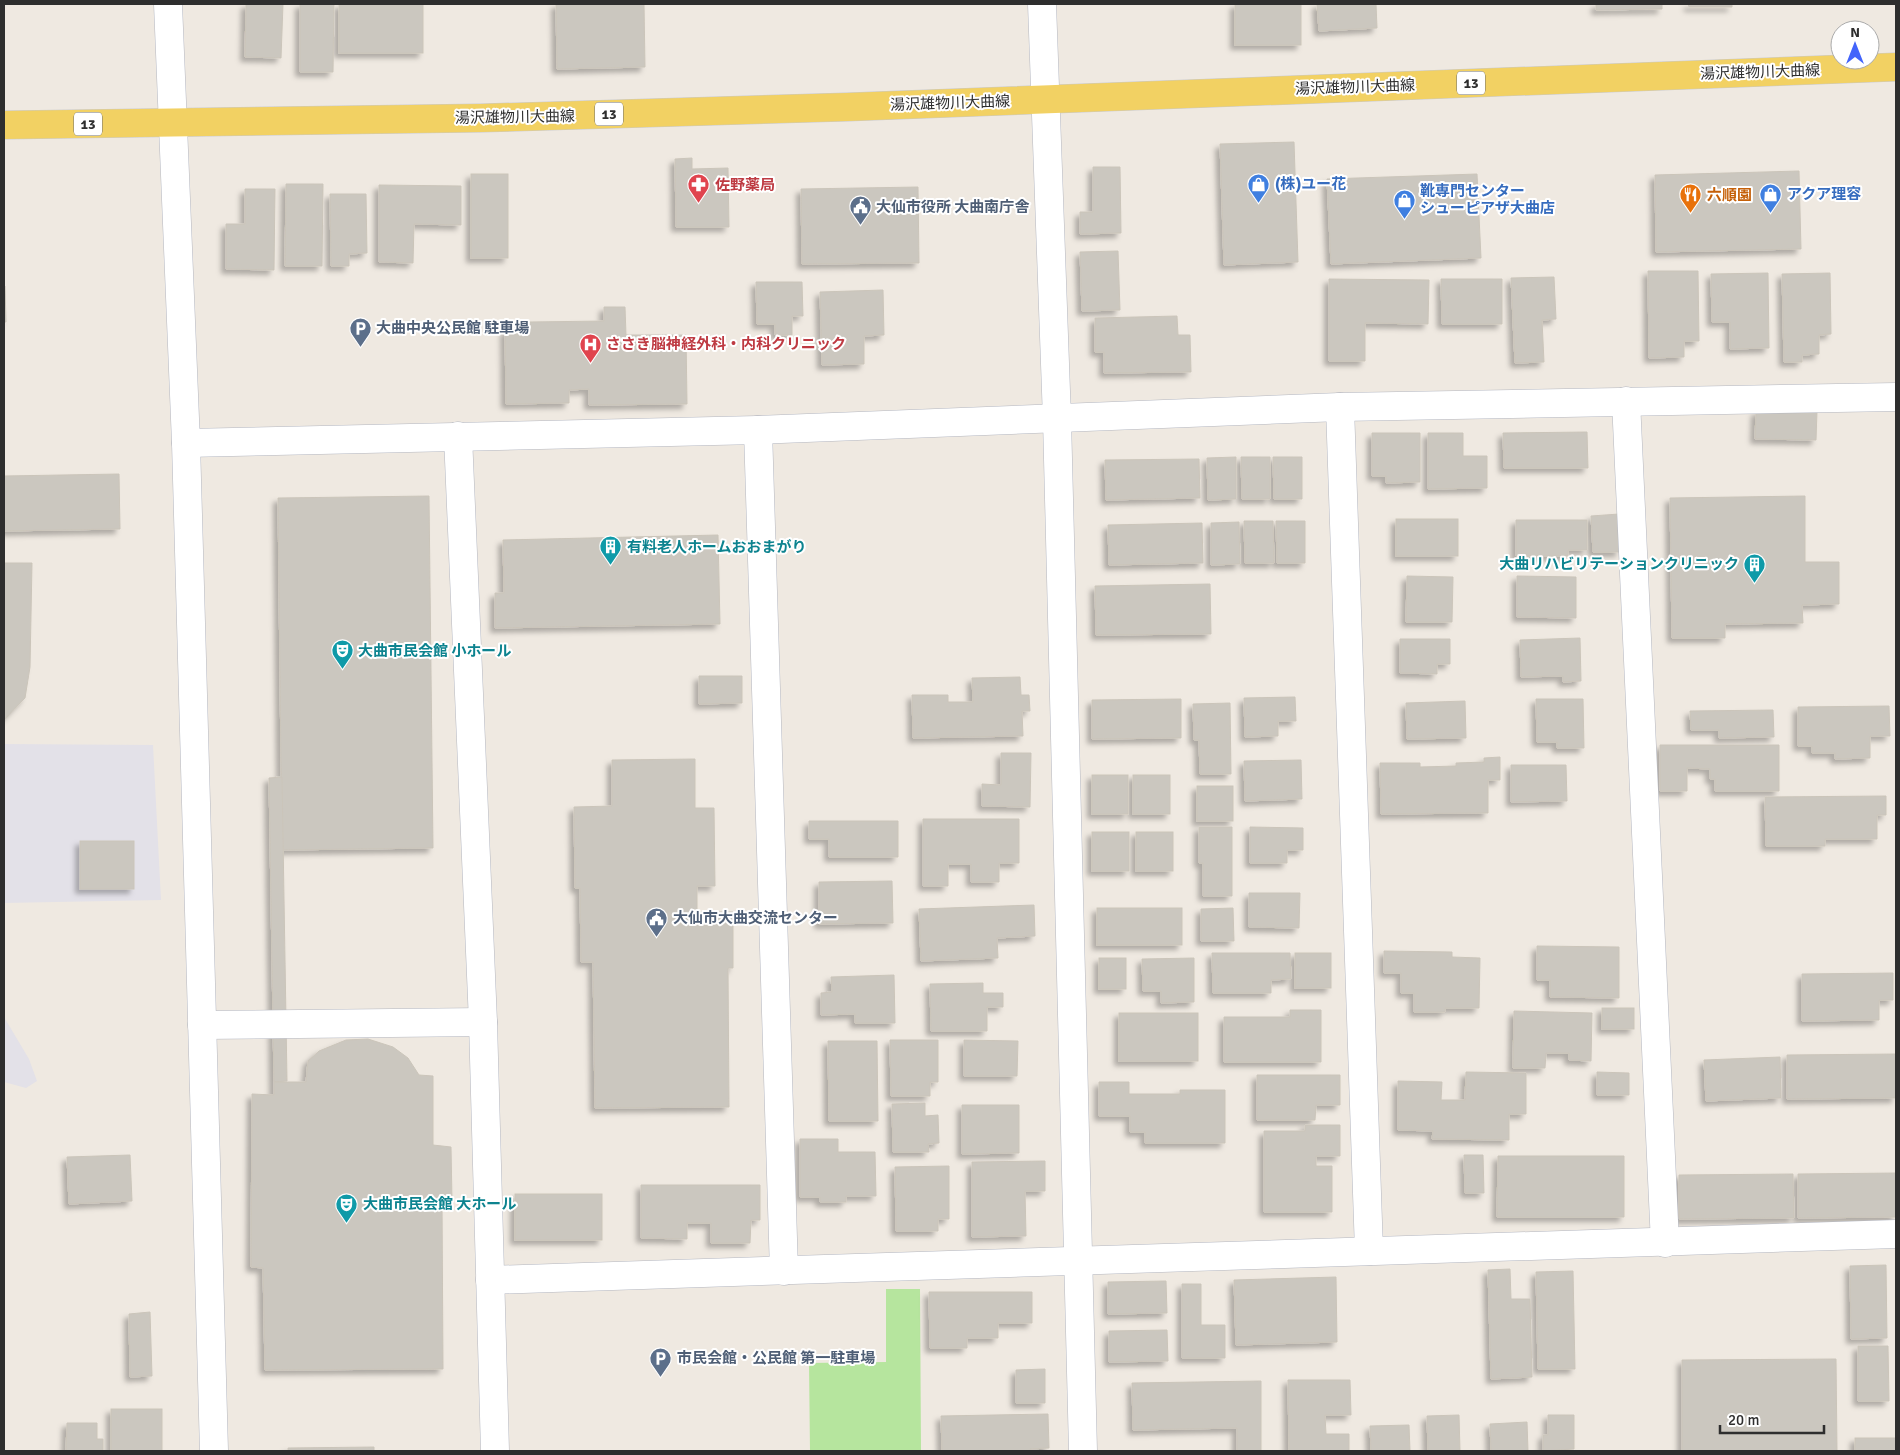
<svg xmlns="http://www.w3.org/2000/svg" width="1900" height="1455" font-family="Signika,'Noto Sans JP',sans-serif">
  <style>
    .industrial { fill: #e3e1e8 }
    .green { fill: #b6e59e }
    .building { fill: #cbc7bf; stroke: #cbc5ba; filter: url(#shadow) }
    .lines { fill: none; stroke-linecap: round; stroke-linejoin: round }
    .minor-casing { stroke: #b4b7c1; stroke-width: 29 }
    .tertiary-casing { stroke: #b4b7c1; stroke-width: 29 }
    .primary-casing { stroke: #c9c9c9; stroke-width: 29 }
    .minor { stroke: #fff; stroke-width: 28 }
    .tertiary { stroke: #fff; stroke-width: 28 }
    .primary { stroke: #f2d163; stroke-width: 28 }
    .labels { text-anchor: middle; stroke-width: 4; stroke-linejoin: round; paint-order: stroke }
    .shield { fill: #fff; stroke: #6d6d6d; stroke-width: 1 }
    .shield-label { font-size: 14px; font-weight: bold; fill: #2e2e2e }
    .street-label { font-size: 15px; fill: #2e2e2e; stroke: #fff }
    .shop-label { font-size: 15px; font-weight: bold; fill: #366cbe; stroke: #fff; text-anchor: start }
    .health-label { font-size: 15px; font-weight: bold; fill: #be3a42; stroke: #fff; text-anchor: start }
    .food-label { font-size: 15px; font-weight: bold; fill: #c56008; stroke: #fff; text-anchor: start }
    .service-label { font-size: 15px; font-weight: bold; fill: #4e5e75; stroke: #fff; text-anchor: start }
    .culture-label { font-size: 15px; font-weight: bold; fill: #0d838f; stroke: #fff; text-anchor: start }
  </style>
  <defs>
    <filter id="shadow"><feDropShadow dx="-4.5" dy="4.5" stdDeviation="2.5" flood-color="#0004"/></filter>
  </defs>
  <rect width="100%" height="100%" fill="#efe9e1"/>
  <!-- industrial -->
  <g class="industrial">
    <polygon points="4,744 153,745 161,900 4,903"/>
    <polygon points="4,1017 29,1059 37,1081 26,1088 4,1082"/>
  </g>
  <!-- green -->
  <polygon class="green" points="886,1289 920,1289 921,1451 810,1451 809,1363 886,1362"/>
  <!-- building -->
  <g class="building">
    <polygon points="246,4 283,4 281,58 245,57"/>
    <polygon points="300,4 334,4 333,72 300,72"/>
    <rect x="339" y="4" width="84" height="49"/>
    <polygon points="556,4 644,4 645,67 557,69"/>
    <rect x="1235" y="4" width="66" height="41"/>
    <polygon points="1317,4 1376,4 1377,28 1319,31"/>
    <polygon points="1596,4 1662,4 1662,9 1596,10"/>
    <polygon points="1688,4 1732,4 1732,7 1689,7"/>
    <polygon points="1294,142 1298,262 1224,265 1220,144"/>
    <polygon points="692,158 692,169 728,168 729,227 676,227 675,159"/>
    <polygon points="1093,167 1120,167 1121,233 1080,234 1080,212 1093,212"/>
    <polygon points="1799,171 1801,249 1656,252 1655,175"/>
    <rect x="471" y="174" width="37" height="84"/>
    <polygon points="1477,174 1481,258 1331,264 1327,179"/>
    <polygon points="286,184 323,184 322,266 285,266"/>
    <polygon points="379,185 461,186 461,225 414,224 413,263 379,262"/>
    <polygon points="918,187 919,263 802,264 801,189"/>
    <polygon points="245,189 275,189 274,270 226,269 226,224 245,224"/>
    <polygon points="330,194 366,194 367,253 349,254 349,266 331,266"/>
    <polygon points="1118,251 1120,310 1082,311 1080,252"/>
    <polygon points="1648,271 1698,271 1699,341 1684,341 1684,357 1649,358"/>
    <polygon points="1768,273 1769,348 1730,349 1730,322 1712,322 1711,274"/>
    <polygon points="1830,273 1831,334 1819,335 1819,354 1802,355 1802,362 1784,362 1782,274"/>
    <polygon points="1554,277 1556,319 1542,320 1544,362 1515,363 1511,278"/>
    <polygon points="1329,279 1429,280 1428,324 1365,323 1365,361 1329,361"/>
    <polygon points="1441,279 1502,279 1502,324 1442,324"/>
    <polygon points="756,282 802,282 803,316 792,316 792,335 775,335 775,324 757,324"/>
    <polygon points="4,286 5,286 6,322 4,322"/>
    <polygon points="883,290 884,335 864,336 864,364 822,365 820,292"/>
    <polygon points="604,307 625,307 626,335 686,335 687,404 589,405 589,389 569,390 569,403 506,404 505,330 529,330 529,322 604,321"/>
    <polygon points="1177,316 1178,335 1190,335 1191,372 1104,373 1104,352 1095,352 1095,318"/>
    <polygon points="1756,411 1817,411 1816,440 1755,439"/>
    <polygon points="1587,432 1588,468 1504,468 1503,433"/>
    <polygon points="1372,433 1420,433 1420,482 1386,483 1386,476 1372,476"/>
    <polygon points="1428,433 1463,433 1463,456 1487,456 1487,488 1428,489"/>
    <polygon points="1236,457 1236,499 1208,500 1207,458"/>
    <polygon points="1241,457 1270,457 1270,499 1242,499"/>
    <polygon points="1273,457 1302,457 1302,499 1274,499"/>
    <polygon points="1199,459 1200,498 1106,500 1105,460"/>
    <polygon points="119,474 120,529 4,531 4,476"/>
    <polygon points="429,496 433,848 282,850 278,498"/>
    <polygon points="1805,496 1805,562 1839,562 1839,604 1802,605 1803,623 1725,624 1725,638 1672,638 1670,498"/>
    <polygon points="1619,514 1620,552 1593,552 1591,516"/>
    <rect x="1396" y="519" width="62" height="37"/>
    <polygon points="1516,520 1587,520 1587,550 1568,550 1568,556 1516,556"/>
    <polygon points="1244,521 1273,521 1274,563 1245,563"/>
    <polygon points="1276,521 1305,521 1305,563 1277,563"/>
    <polygon points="1239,522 1240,564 1211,565 1211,523"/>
    <polygon points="1202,523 1203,563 1109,565 1108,525"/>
    <polygon points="718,535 720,624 495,628 495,593 504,593 503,540"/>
    <polygon points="4,563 32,563 30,667 25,698 4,720"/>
    <polygon points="1407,576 1453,577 1452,622 1406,622"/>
    <polygon points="1517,576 1576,577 1576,618 1517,617"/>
    <polygon points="1210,584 1211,634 1096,635 1095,586"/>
    <polygon points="1580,638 1581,681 1563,682 1563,676 1521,677 1520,640"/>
    <polygon points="1400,639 1450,639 1450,664 1437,664 1437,674 1400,673"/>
    <polygon points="699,676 742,676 742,703 699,704"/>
    <polygon points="1020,677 1021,695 1029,695 1030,711 1022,711 1023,736 913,738 912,695 948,695 948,702 973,702 972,678"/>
    <polygon points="1295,697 1296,721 1278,721 1278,736 1245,737 1244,698"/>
    <polygon points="1181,699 1181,738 1092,739 1092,700"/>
    <polygon points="1536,699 1583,699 1584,748 1557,748 1557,742 1537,742"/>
    <polygon points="1465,701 1466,738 1407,739 1406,703"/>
    <polygon points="1230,703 1231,774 1200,774 1199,740 1194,740 1193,704"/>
    <polygon points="1889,706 1890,736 1870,736 1870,758 1835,759 1835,753 1812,753 1812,746 1798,746 1798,707"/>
    <polygon points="1773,710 1774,737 1719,738 1719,730 1691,730 1690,711"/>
    <polygon points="1660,745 1779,745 1779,791 1715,791 1715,779 1710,779 1710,769 1687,768 1687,791 1660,791"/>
    <polygon points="1001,753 1031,753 1030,807 982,806 982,784 1001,785"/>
    <polygon points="1500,757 1500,780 1488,780 1488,813 1381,814 1380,763 1420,763 1420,767 1456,766 1456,763 1484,762 1484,758"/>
    <polygon points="695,759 695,808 714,808 715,886 697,886 697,912 733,912 733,968 728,968 729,1107 595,1108 593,962 581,962 580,888 575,888 574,807 612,806 612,760"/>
    <polygon points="1301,760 1302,799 1245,801 1244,761"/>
    <polygon points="1511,765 1566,765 1567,801 1511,802"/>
    <rect x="1092" y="775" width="36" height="39"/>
    <rect x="1133" y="775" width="37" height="39"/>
    <polygon points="282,777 287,1081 274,1082 269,778"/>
    <rect x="1197" y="786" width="36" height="35"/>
    <polygon points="1886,796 1886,815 1877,815 1877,839 1825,839 1825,846 1766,846 1765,797"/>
    <polygon points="923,819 1019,819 1019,863 999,863 999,882 971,882 971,864 948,864 948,886 923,886"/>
    <polygon points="809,821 898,821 898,857 829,857 829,839 809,839"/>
    <polygon points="1199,827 1232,827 1232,896 1203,896 1203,863 1199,863"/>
    <polygon points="1250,827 1303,828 1303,850 1287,850 1287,863 1250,863"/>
    <rect x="1092" y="832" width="37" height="39"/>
    <rect x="1136" y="832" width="37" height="39"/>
    <rect x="80" y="841" width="54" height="48"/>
    <polygon points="892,881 893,923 819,924 819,882"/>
    <polygon points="1249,893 1300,893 1299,928 1249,927"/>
    <polygon points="1034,905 1035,936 997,938 998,958 921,961 919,909"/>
    <rect x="1097" y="908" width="85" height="37"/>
    <polygon points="1233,908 1234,941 1201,941 1201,909"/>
    <polygon points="1537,946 1619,947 1619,998 1550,997 1550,980 1537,980"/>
    <polygon points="1384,951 1452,952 1452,957 1480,958 1479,1008 1445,1008 1445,1012 1414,1012 1414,993 1401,993 1401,973 1384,973"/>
    <polygon points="1212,953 1290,953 1291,979 1271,980 1271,993 1213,993"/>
    <rect x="1295" y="953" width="36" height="35"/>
    <rect x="1099" y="958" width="27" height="31"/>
    <polygon points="1194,958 1194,1002 1161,1003 1161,991 1143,991 1142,959"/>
    <polygon points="1893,973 1893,1000 1879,1000 1879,1020 1802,1021 1802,974"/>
    <polygon points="894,975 895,1023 855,1023 855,1014 821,1015 821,993 832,992 831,977"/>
    <polygon points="983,983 983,993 1003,993 1003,1007 987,1007 987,1031 931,1031 930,984"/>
    <rect x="1602" y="1008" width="32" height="21"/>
    <polygon points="1290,1010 1321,1010 1321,1062 1224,1062 1224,1017 1290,1017"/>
    <polygon points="1514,1011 1592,1013 1591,1061 1569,1060 1569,1053 1546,1053 1545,1068 1513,1068"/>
    <rect x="1119" y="1013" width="79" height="48"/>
    <polygon points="368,1039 393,1047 408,1058 419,1075 433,1076 433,1145 451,1147 452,1201 442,1202 443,1369 265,1370 263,1268 251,1267 252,1094 274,1095 274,1082 306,1082 308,1061 319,1051 346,1040"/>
    <polygon points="890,1040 938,1040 938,1082 930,1082 930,1096 891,1096"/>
    <polygon points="964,1040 1018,1041 1017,1076 964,1076"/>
    <polygon points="828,1041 877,1041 878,1121 829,1121"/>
    <polygon points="1896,1054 1896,1098 1787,1099 1787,1055"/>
    <polygon points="1780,1057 1781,1098 1706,1101 1704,1060"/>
    <polygon points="1466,1072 1526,1073 1526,1114 1509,1114 1509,1140 1432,1139 1433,1131 1398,1130 1398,1081 1442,1082 1441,1100 1465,1100"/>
    <polygon points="1597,1072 1629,1073 1629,1095 1597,1095"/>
    <polygon points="1257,1075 1340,1075 1340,1105 1316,1105 1315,1120 1257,1120"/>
    <polygon points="1099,1082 1129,1082 1129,1094 1180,1094 1180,1090 1225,1090 1225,1143 1145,1143 1145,1132 1130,1132 1130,1116 1099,1116"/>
    <polygon points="925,1103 925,1116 938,1115 939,1143 928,1144 929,1152 893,1152 892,1104"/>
    <polygon points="962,1105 1019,1105 1019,1153 962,1154"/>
    <polygon points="1305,1125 1340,1125 1340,1156 1316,1156 1316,1166 1332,1166 1332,1212 1264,1212 1264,1131 1305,1131"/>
    <polygon points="800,1139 838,1139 838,1152 875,1152 876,1196 846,1196 846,1202 820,1202 820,1197 800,1197"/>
    <polygon points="130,1155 132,1201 69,1204 67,1157"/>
    <polygon points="1464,1155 1483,1155 1484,1193 1465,1193"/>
    <polygon points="1498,1156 1624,1156 1624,1217 1497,1217"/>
    <polygon points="1045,1161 1045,1191 1025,1191 1026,1236 972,1237 972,1162"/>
    <polygon points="949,1166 949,1219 938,1219 938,1231 896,1231 895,1167"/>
    <polygon points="1896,1173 1896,1217 1798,1218 1798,1174"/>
    <polygon points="1793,1174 1794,1218 1679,1219 1679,1175"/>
    <polygon points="641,1185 760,1185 760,1220 751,1220 750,1243 711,1243 711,1223 687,1223 687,1239 641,1238"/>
    <rect x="515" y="1194" width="87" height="46"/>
    <polygon points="1886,1265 1887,1338 1851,1339 1850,1266"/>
    <polygon points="1510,1269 1511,1299 1530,1299 1532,1377 1491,1379 1488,1270"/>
    <polygon points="1573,1271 1575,1369 1538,1369 1536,1272"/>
    <polygon points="1336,1277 1337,1342 1236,1345 1234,1280"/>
    <polygon points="1166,1281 1167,1313 1108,1314 1108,1282"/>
    <polygon points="1182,1284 1201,1284 1201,1325 1225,1325 1225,1358 1182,1358"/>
    <polygon points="929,1292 1032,1292 1032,1323 998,1323 998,1338 967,1338 967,1348 930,1348"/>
    <polygon points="150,1312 152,1376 130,1377 129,1314"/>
    <polygon points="1167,1330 1168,1361 1109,1362 1109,1331"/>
    <polygon points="1858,1346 1888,1346 1889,1401 1858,1401"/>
    <polygon points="1836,1359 1837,1451 1682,1451 1682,1360"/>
    <polygon points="1045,1369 1045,1403 1016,1403 1016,1370"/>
    <polygon points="1288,1380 1350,1380 1351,1415 1325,1415 1326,1434 1349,1434 1349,1451 1289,1451"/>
    <polygon points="1261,1381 1261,1451 1237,1451 1237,1428 1133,1430 1132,1383"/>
    <rect x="111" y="1409" width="51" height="42"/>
    <polygon points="1048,1414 1049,1448 1030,1449 1030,1451 942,1451 941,1416"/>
    <polygon points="1459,1415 1460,1451 1428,1451 1427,1416"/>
    <polygon points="1548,1415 1574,1415 1574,1449 1543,1451 1543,1435 1548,1435"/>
    <polygon points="1527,1422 1528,1451 1491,1451 1490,1424"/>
    <polygon points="67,1423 97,1423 97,1439 103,1439 103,1451 66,1451"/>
    <polygon points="1409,1425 1410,1451 1371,1451 1370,1426"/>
    <rect x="1855" y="1438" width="41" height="13"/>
    <polygon points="374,1447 374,1451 288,1451 288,1448"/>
  </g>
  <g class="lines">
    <defs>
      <g id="minor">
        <polyline points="1042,4 1057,419 1083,1451"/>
        <polyline points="1626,401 1665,1243"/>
        <polyline points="1340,407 1369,1251"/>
        <polyline points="758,430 784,1271"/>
        <polyline points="458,436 483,1022 495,1451"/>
        <polyline points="186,443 758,430 1340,407 1896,397"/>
        <polyline points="202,1025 483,1022"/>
        <polyline points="490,1280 1896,1234"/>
      </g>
      <polyline id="tertiary" points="168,4 186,443 214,1451"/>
      <polyline id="primary" points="4,125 481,118 847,107 1896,67"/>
    </defs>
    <!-- minor casing -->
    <use href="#minor" class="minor-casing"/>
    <!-- tertiary casing -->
    <use href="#tertiary" class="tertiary-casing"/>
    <!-- primary casing -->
    <use href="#primary" class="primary-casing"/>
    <!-- minor -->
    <use href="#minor" class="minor"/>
    <!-- tertiary -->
    <use href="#tertiary" class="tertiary"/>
    <!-- primary -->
    <use href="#primary" class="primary"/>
  </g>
  <!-- icons -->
  <defs>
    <symbol id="shop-pin" viewBox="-11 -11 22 30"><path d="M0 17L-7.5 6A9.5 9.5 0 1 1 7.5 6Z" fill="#3f7fe0" stroke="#fff"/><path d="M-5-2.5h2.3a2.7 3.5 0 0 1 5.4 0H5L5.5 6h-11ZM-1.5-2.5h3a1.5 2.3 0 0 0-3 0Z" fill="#fff"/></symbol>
    <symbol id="pharmacy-pin" viewBox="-11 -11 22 30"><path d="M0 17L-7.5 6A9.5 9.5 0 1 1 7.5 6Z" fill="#e0444e" stroke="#fff"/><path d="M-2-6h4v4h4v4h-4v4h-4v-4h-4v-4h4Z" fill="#fff"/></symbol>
    <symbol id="restaurant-pin" viewBox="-11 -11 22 30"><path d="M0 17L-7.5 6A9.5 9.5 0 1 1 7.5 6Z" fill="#e8710a" stroke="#fff"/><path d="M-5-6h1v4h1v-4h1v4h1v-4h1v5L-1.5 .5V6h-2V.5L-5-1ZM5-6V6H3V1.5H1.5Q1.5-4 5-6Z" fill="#fff"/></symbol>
    <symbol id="civic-pin" viewBox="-11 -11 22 30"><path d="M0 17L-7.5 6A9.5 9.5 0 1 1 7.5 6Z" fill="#5c6f8a" stroke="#fff"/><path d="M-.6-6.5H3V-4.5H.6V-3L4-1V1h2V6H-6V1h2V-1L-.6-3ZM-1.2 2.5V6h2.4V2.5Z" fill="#fff"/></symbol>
    <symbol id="parking-pin" viewBox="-11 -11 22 30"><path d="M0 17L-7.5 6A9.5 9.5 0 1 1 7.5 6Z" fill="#5c6f8a" stroke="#fff"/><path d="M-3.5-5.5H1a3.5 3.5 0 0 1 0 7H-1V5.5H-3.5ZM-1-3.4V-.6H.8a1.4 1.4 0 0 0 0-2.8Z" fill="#fff"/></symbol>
    <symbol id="hospital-pin" viewBox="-11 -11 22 30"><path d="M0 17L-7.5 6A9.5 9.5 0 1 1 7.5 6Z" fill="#e0444e" stroke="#fff"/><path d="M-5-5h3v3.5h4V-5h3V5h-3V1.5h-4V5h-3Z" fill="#fff"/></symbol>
    <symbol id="building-pin" viewBox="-11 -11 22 30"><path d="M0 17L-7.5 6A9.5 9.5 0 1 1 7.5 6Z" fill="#0f9aa8" stroke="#fff"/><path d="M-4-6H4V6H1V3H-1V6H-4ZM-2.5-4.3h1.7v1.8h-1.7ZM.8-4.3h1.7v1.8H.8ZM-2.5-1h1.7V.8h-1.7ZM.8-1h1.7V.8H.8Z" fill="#fff"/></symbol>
    <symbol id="theatre-pin" viewBox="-11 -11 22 30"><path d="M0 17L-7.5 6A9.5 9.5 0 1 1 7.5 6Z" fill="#0f9aa8" stroke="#fff"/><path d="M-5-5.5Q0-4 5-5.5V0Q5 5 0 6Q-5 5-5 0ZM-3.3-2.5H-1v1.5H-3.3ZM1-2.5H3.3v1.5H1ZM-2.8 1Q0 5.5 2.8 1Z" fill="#fff"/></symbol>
  </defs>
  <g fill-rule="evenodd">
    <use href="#shop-pin" x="1246" y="172" width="25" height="34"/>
    <use href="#pharmacy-pin" x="686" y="172" width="25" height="34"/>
    <use href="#shop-pin" x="1758" y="182" width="25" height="34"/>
    <use href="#restaurant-pin" x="1678" y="182" width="25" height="34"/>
    <use href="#shop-pin" x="1392" y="188" width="25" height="34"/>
    <use href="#civic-pin" x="848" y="194" width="25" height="34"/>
    <use href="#parking-pin" x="348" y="316" width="25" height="34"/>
    <use href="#hospital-pin" x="578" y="332" width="25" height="34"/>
    <use href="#building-pin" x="598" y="534" width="25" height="34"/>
    <use href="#building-pin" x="1742" y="552" width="25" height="34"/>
    <use href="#theatre-pin" x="330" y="638" width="25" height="34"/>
    <use href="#civic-pin" x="644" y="906" width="25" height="34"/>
    <use href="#theatre-pin" x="334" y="1192" width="25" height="34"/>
    <use href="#parking-pin" x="648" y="1346" width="25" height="34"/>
  </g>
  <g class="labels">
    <!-- shield labels -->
    <g class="shield">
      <rect x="1457" y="71.5" width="28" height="23" rx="4"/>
      <rect x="595" y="102.5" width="28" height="23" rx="4"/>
      <rect x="74" y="112.5" width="28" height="23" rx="4"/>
    </g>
    <g class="shield-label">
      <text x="1471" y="88">13</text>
      <text x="609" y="119">13</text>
      <text x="88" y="129">13</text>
    </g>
    <!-- street labels -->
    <g class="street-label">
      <text transform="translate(1760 72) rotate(-2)" y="5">湯沢雄物川大曲線</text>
      <text transform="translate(1355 87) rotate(-2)" y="5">湯沢雄物川大曲線</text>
      <text transform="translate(950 103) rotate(-2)" y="5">湯沢雄物川大曲線</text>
      <text transform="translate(515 117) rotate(-1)" y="5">湯沢雄物川大曲線</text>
    </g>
    <!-- shop labels -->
    <g class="shop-label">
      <text x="1275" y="189">(株)ユー花</text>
      <text x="1420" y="196">靴専門センター<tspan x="1420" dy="17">シューピアザ大曲店</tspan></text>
      <text x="1787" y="199">アクア理容</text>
    </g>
    <!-- health labels -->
    <g class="health-label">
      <text x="715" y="190">佐野薬局</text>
      <text x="606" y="349">ささき脳神経外科・内科クリニック</text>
    </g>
    <!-- food labels -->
    <g class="food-label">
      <text x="1707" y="200">六順園</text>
    </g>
    <!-- service labels -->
    <g class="service-label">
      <text x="876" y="212">大仙市役所 大曲南庁舎</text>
      <text x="376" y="333">大曲中央公民館 駐車場</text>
      <text x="673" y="923">大仙市大曲交流センター</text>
      <text x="677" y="1363">市民会館・公民館 第一駐車場</text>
    </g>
    <!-- culture labels -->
    <g class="culture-label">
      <text x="627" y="552">有料老人ホームおおまがり</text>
      <text x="1739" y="569" text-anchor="end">大曲リハビリテーションクリニック</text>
      <text x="358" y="656">大曲市民会館 小ホール</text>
      <text x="363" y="1209">大曲市民会館 大ホール</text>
    </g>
  </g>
  <!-- border -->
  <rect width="1900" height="1455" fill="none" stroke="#2e2e2e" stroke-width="10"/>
  <!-- north arrow -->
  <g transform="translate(1855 45)"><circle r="24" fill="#ffffff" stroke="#ababab"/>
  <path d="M0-4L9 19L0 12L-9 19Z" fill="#4264fb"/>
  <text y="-8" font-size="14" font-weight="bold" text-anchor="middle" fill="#2e2e2e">N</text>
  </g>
  <!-- scale -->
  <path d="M1720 1425v8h104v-8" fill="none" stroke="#2e2e2e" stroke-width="2.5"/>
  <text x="1728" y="1425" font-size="15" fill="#2e2e2e" stroke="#ffffff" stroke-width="4" paint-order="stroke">20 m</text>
</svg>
